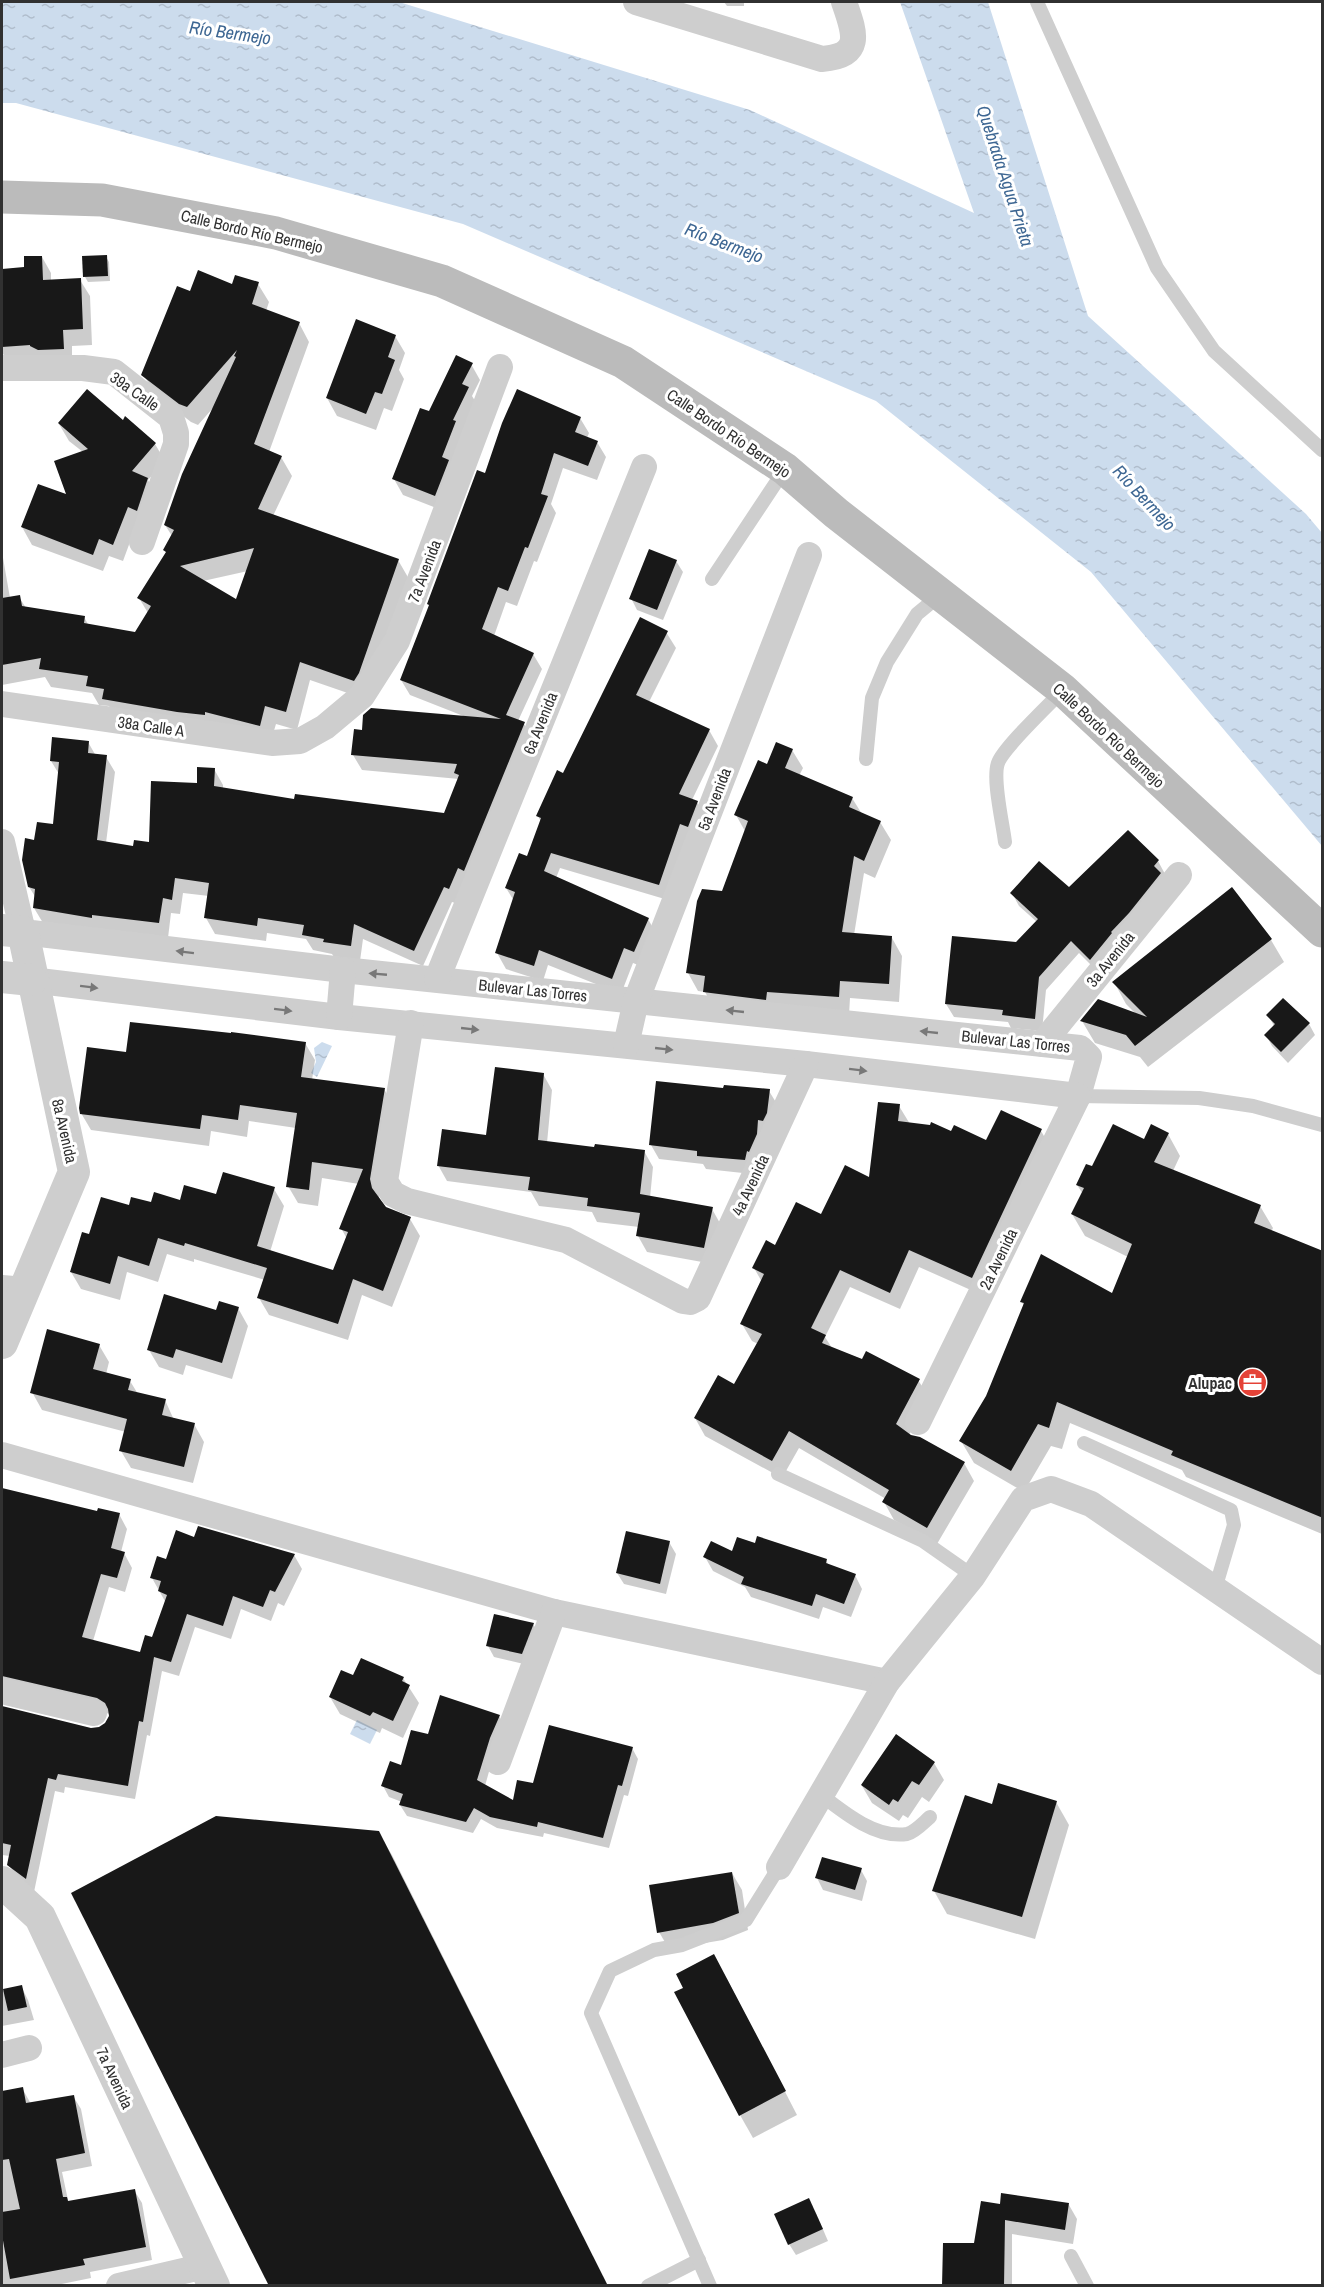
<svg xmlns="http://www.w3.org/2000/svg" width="1324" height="2287" font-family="'Archivo Narrow',sans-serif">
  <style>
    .water { fill: url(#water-ripples) }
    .shadow { fill: #0003; fill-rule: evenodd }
    .building { fill: #181818; fill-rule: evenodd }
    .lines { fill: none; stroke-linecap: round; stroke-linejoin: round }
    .service { stroke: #cecece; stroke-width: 14 }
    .minor { stroke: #cecece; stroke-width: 26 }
    .tertiary { stroke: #cecece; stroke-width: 32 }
    .secondary { stroke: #bbb; stroke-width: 33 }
    .oneway { fill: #787878 }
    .labels { text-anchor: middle; stroke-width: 6; stroke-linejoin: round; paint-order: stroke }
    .street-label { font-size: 16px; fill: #313131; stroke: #fff }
    .poi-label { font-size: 16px; font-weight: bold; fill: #313131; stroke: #fff; text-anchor: end }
    .water-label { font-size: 18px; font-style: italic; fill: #3e6793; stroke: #fff }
  </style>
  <defs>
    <pattern id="water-ripples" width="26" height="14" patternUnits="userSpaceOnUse" patternTransform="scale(1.5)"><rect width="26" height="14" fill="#ccdced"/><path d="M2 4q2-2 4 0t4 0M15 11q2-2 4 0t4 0" fill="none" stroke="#b0bdcc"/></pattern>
  </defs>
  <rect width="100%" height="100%" fill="#fff"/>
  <!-- water -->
  <g class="water">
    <polygon points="2,2 399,2 750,110 974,213 900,2 988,2 1088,316 1306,514 1322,533 1322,846 1091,572 876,401 463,224 16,103 2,103"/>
    <polygon points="322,1042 332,1046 317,1077 311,1073 316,1062 314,1048"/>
    <polygon points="357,1720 377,1730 370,1744 350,1734"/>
  </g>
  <!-- shadow -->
  <g class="shadow">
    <polygon points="724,2 744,2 744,6 727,6"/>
    <polygon points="42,257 51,273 51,281 80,280 90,296 92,345 72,346 72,365 8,363 2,352 2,270 26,268"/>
    <polygon points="106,257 109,262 110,281 88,282 85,277 84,258"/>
    <path d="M258 284 269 302 266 311 299 323 309 342 269 452 281 457 292 476 273 516 398 560 409 579 365 699 310 680 297 730 276 724 270 744 115 717 109 706 99 705 92 693 51 687 45 677 2 685V552L10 598 19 597 26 608 84 617 89 626 136 633 148 613 139 598 167 554 165 550 172 536 165 525 213 408 198 425 191 422 154 393 143 374 191 293ZM248 571 237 602 203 581Z"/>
    <polygon points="395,336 405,353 399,370 404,379 392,411 384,408 376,430 337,416 327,398"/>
    <polygon points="471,364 480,380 472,396 477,404 444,511 403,495 394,479"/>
    <polygon points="580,418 589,433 587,438 597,442 606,457 597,480 563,468 551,504 556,513 537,562 534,561 517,606 506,602 494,636 533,654 542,669 518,721 524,724 532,739 458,904 452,902 423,966 363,939 360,961 334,957 332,954 313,950 306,939 267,933 266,941 215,934 206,918 209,896 183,893 180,914 171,913 168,938 43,923 34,908 36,898 29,887 35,842 54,826 59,774 51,761 88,742 96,756 106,757 115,772 106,843 134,848 150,844 198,785 214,769 223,785 223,789 295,801 445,814 459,779 362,770 353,755 363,732 466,717 410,695 401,680 486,475"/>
    <polygon points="124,423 155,444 165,461 148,480 157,496 137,523 123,561 109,556 103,571 32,545 22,527 68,497 83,452 69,441 59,424"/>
    <polygon points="676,561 683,572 663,620 637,610 631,598"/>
    <polygon points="666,632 676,648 649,702 709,730 718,746 692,800 697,802 706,818 668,900 560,868 556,878 648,919 657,935 643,967 633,963 621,994 548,965 543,981 506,969 497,953 514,901 506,888 528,858 541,822 538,816 564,775"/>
    <polygon points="792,750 803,768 799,776 852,798 862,814 880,822 891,840 875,878 864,873 854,935 892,938 902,956 899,1002 850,998 849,1015 715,1010 705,992 698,991 688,973 723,893 746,833 736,815 768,765"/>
    <polygon points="1158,861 1165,874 1098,972 1079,953 1046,990 1042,1031 1011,1028 1008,1022 954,1017 946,1004 1017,944 1037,922 1019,906 1012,893 1069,889"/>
    <polygon points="1231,890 1271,940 1284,962 1148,1067 1140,1057 1095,1043 1082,1021 1137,1015 1126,1004 1114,982"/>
    <polygon points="1268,1015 1309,1024 1315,1035 1288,1063 1272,1046 1266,1035 1274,1026"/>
    <polygon points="305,1043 315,1060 312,1080 384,1089 394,1106 379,1197 380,1202 385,1208 410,1219 420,1236 392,1307 362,1295 348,1340 269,1315 259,1298 265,1280 194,1259 194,1262 167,1254 158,1282 127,1272 120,1300 81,1289 71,1272 90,1236 130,1207 274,1189 284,1206 270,1252 334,1272 347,1239 341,1228 359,1184 322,1178 318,1206 298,1203 288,1186 296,1128 249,1121 247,1137 211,1131 209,1146 91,1130 81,1113 127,1053"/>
    <polygon points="543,1074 552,1090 547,1143 595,1149 644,1151 653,1167 650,1198 712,1209 721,1225 713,1264 647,1252 638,1236 639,1227 597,1222 592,1212 539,1206 531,1192 447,1181 438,1165 488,1136"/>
    <polygon points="724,1089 769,1091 777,1104 752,1174 706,1169 703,1164 659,1159 651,1145"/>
    <polygon points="899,1106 910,1124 987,1142 1001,1112 1041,1131 1051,1148 982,1295 919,1267 900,1309 850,1287 825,1337 832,1348 918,1380 929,1397 909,1435 964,1463 974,1481 937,1544 894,1520 884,1502 886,1499 799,1448 782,1478 705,1436 695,1418 734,1386 758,1344 752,1341 742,1324 762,1282 754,1268 776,1247 822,1216 870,1179"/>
    <polygon points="1168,1134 1180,1156 1173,1171 1260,1206 1273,1228 1271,1232 1322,1253 1322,1534 1186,1477 1182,1470 1070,1423 1062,1449 1051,1446 1024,1492 974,1463 961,1441 987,1396 1024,1306 1022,1302 1113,1296 1128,1257 1085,1236 1072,1214 1083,1194 1077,1185 1093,1168 1144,1141"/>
    <polygon points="238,1308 248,1326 232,1379 186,1365 183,1375 159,1367 149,1350 217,1312"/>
    <polygon points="99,1345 109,1362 106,1374 130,1381 138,1394 165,1400 174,1420 194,1424 204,1442 193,1483 131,1468 121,1451 126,1432 42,1410 32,1392"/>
    <polygon points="2,1493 98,1513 119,1514 127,1529 121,1552 124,1553 132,1568 125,1592 109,1587 93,1641 141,1654 153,1639 166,1603 152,1578 167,1560 195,1538 294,1555 302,1569 284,1606 278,1603 271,1621 241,1609 231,1639 195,1627 179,1676 162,1671 150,1736 147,1735 135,1799 65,1787 64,1793 55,1791 34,1892 17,1879 9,1865 10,1856 2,1855 2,1708 90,1729 98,1729 106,1725 110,1714 15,1690 2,1693 2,1641 5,1642 19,1565 2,1561"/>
    <polygon points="669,1542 676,1554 666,1594 624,1584 617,1573"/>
    <polygon points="756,1544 826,1560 829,1566 855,1575 862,1589 851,1617 823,1607 819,1619 751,1597 745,1587 713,1571 705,1557 733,1553"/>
    <polygon points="533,1624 540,1635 528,1665 494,1657 488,1646"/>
    <polygon points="403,1678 419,1703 403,1738 382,1728 380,1733 340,1714 330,1697"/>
    <polygon points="499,1716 505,1727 495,1750 485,1786 514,1803 535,1785 632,1748 638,1759 628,1796 624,1795 609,1848 544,1833 543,1837 497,1828 481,1819 473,1833 407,1816 400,1805 402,1802 389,1797 383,1786 429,1736"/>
    <polygon points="934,1763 944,1780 929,1802 922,1797 908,1818 903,1815 899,1821 872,1803 862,1786"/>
    <polygon points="1056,1802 1069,1825 1035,1939 947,1914 934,1891 993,1806"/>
    <polygon points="378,1832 392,1855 608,2286"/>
    <polygon points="861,1870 867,1881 862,1901 823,1890 817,1878"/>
    <polygon points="732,1873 742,1890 748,1930 723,1940 669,1949 659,1932"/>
    <polygon points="727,1979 797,2115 753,2138 740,2115 685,1989"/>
    <polygon points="21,1986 28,2000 34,2020 2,2026 2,1991"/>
    <polygon points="22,2088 31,2104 73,2096 81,2109 92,2166 62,2172 68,2200 69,2202 134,2190 142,2203 152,2260 90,2272 91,2278 52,2286 2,2286 2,2093"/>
    <polygon points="1069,2205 1077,2219 1073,2244 1012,2234 1012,2286 942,2286 976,2245 1001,2206"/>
    <polygon points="815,2211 828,2241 796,2255 789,2244"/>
  </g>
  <!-- building -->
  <g class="building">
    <polygon points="107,255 108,276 83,277 82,256"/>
    <polygon points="24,256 42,256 43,280 81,278 83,329 63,330 64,349 38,350 30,346 30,345 2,347 2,269 24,267"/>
    <path d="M198 270 232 284 235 275 259 282 252 304 300 322 254 444 282 456 258 509 399 559 359 673 354 681 300 662 286 712 265 706 260 726 205 712V715L177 712 102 699 104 689 86 686 88 676 39 669 41 658 2 665V598L20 595 22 606 85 616 84 623 135 632 151 606 137 598 166 552 163 550 174 530 164 525 182 474 236 357 234 356 237 350 187 407 179 404 141 375 177 286 190 291ZM254 548 236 599 180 566Z"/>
    <polygon points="356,319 396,335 388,357 395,360 382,394 375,392 366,414 326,398"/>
    <polygon points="456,355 473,363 462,384 469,387 453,420 456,421 442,457 449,460 435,496 392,479 420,408 429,411"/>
    <polygon points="87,389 123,420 125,416 156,443 132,471 148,478 137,511 128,507 113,545 99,539 93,555 21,527 38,484 66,494 54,461 88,449 58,423"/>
    <polygon points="517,389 581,417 575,432 598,441 588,466 554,453 541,494 548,496 528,548 525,547 508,591 498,587 482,629 534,653 506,715 525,722 464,871 458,868 449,889 444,887 414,951 354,924 351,946 323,942 324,939 302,935 304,925 258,918 257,926 204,918 209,883 175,878 172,900 163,898 159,923 92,915 92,918 33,908 35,889 28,887 22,860 25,838 34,840 37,822 53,824 59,762 50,761 52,737 89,741 88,753 107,755 97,840 133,846 134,840 149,842 151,781 197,783 197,767 215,768 214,786 294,799 295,794 444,813 459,775 454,773 457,764 351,755 354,729 362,730 363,715 371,708 501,719 400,680 429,605 427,604 477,470 485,473 502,423"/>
    <polygon points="649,549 677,560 657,610 629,599"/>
    <polygon points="640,617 668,631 636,695 710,729 679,794 698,801 688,827 680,824 659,885 551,853 544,871 649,918 634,952 624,948 612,979 539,950 534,966 495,953 515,892 505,888 519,853 527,856 541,818 536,816 557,770 563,773"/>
    <polygon points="776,742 793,749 785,768 853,797 849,807 881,821 864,861 854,856 842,932 892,936 889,984 840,981 839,997 767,992 766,1000 703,992 705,976 686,973 697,901 702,889 722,891 748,821 734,815 758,760 767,764"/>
    <polygon points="1128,830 1159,860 1154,866 1161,873 1129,913 1111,932 1112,933 1090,960 1071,941 1039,977 1035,1019 1002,1015 1003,1010 945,1004 952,936 1016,942 1038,919 1010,893 1039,861 1069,887"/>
    <polygon points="1232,887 1272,939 1135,1046 1126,1035 1080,1021 1098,999 1147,1017 1112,982"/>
    <polygon points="1283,998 1310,1023 1281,1052 1264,1035 1275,1024 1266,1015"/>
    <polygon points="130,1022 231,1033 231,1032 306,1042 301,1077 385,1088 370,1179 372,1188 386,1207 411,1217 383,1291 353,1279 338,1324 257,1298 267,1268 185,1243 184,1246 158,1238 149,1266 118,1256 110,1284 70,1272 82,1232 89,1234 101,1197 129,1205 131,1197 151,1202 154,1192 180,1200 184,1185 216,1194 223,1172 275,1187 257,1246 333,1270 348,1232 339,1229 363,1169 312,1162 309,1190 286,1187 297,1113 240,1105 238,1120 202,1115 200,1129 80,1114 79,1108 87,1047 126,1052"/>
    <polygon points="495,1067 544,1073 538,1140 594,1147 595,1144 645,1150 640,1194 713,1207 704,1248 636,1236 640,1213 587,1206 588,1198 528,1190 530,1177 437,1166 442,1129 486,1135"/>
    <polygon points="656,1081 723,1088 724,1085 770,1089 767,1113 763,1121 758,1120 757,1134 749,1152 747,1151 745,1160 697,1156 697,1151 649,1145"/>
    <polygon points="878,1102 900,1104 898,1121 930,1125 931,1122 951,1131 954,1125 986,1140 1001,1110 1042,1129 972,1278 909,1250 890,1293 840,1270 811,1328 826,1335 822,1343 862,1359 866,1351 920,1379 896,1424 911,1435 920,1437 965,1462 927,1528 882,1502 889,1490 789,1431 772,1461 694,1418 718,1375 734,1384 762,1334 740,1324 764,1274 752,1268 766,1240 775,1245 796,1202 821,1214 845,1165 869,1177"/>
    <polygon points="1113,1124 1144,1139 1151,1124 1169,1133 1154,1162 1261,1205 1254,1223 1323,1251 1323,1518 1171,1455 1173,1451 1057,1402 1049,1428 1038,1424 1011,1471 959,1441 986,1396 1024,1303 1020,1302 1041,1254 1112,1293 1132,1244 1071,1214 1084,1188 1076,1185 1086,1164 1092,1166"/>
    <polygon points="164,1294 216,1310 219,1301 239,1307 222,1363 176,1349 173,1358 147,1350"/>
    <polygon points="47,1329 100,1344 93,1369 131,1379 128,1390 166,1399 162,1415 195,1423 184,1467 119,1451 127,1419 30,1393"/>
    <polygon points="2,1488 97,1511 98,1508 120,1513 111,1548 125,1552 117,1578 101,1574 82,1637 140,1652 145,1635 152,1637 167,1595 158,1591 161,1581 150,1578 157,1556 166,1559 176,1530 194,1537 198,1526 295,1554 275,1592 270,1590 263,1607 233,1596 223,1626 187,1614 171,1662 154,1657 143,1722 139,1721 128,1786 58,1774 56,1780 48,1778 26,1879 7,1865 11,1845 2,1843 2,1706 91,1728 99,1727 105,1723 109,1716 108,1709 105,1703 97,1698 2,1676"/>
    <polygon points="626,1531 670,1541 660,1584 616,1573"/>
    <polygon points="757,1536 827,1559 826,1563 856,1574 844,1604 816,1594 812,1606 741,1584 744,1577 703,1557 711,1541 732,1551 737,1537 755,1543"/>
    <polygon points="494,1614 534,1623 522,1654 486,1646"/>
    <polygon points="361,1658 404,1677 402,1681 410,1685 393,1721 373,1712 370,1716 329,1697 341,1670 353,1675"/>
    <polygon points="440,1695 500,1715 490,1738 477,1780 513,1800 517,1780 533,1783 549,1725 633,1747 622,1786 618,1785 603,1838 538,1822 537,1827 490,1817 474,1808 466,1822 399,1805 403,1794 381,1786 390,1761 401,1765 411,1730 428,1734"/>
    <polygon points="896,1734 935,1762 919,1785 912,1781 898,1802 893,1799 889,1805 861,1785"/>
    <polygon points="998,1783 1057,1801 1022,1917 932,1891 965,1795 992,1804"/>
    <polygon points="216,1816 379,1831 608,2286 269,2286 71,1893"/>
    <polygon points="822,1857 862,1868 855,1890 815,1878"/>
    <polygon points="732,1872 739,1913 713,1923 657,1933 649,1885"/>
    <polygon points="714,1954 786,2091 739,2116 674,1992 683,1988 676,1974"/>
    <polygon points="22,1985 27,2007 8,2011 3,1989"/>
    <polygon points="23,2087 26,2103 74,2095 85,2153 56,2159 63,2197 67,2197 68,2201 135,2189 146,2247 83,2259 85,2265 10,2279 2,2235 2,2212 20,2209 9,2159 2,2160 2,2091"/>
    <polygon points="1001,2193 1069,2203 1065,2230 1005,2220 1004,2286 942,2286 943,2243 974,2243 981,2201 1000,2204"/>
    <polygon points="809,2198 823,2229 788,2245 774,2214"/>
  </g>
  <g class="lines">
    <!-- service -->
    <g class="service">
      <polyline points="1037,2 1157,268 1214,351 1322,450"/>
      <polyline points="712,579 785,469"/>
      <polyline points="866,759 872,698 887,662 917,614 940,595"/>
      <path d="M1005 842C1003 824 992 779 998 763 1003 748 1049 705 1063 690"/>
      <polyline points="1078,1096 1199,1098 1253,1106 1322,1125"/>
      <polyline points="1084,1443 1231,1510 1234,1525 1215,1589"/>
      <polyline points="778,1474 923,1541 973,1576"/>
      <path d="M820 1794C843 1812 876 1839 907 1834 915 1832 924 1822 930 1817"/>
      <polyline points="1071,2256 1087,2286"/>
      <polyline points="648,2286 699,2260"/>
      <polyline points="710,2286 591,2013 610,1971 654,1950 682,1945 746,1920 779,1867"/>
    </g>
    <!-- minor -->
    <g class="minor">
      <path d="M636 2 822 59C865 56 854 31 844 2"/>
      <polyline points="2,368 83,368 114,372 171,417 176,433 176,444 142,542"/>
      <polyline points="2,704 272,743 300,741 325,727 362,696 397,641 500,367"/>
      <polyline points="2,842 23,932 343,970 1080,1048 1089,1057 1078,1096 918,1422"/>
      <polyline points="437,979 644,467"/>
      <polyline points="31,980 339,1017 806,1064 1078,1096"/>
      <polyline points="339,1017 343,970"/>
      <polyline points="411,1023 385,1181 393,1194 407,1201 566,1240 683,1301 690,1302 698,1298 806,1064"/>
      <polyline points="1042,1044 1179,875"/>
      <polyline points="626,1045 636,1001 809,555"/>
      <polyline points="2,1288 25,1290"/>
      <polyline points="2,1455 554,1612 887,1682"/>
      <polyline points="2,1691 94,1713"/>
      <polyline points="498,1762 554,1612"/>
      <polyline points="779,1867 887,1682 973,1576 1023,1499 1051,1489 1091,1504 1322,1662"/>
      <polyline points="2,2055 29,2048"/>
      <polyline points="119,2286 205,2266"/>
    </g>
    <!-- tertiary -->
    <g class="tertiary">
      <polyline points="2,930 23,932 74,1172 2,1343"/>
      <polyline points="2,977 31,980"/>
      <polyline points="2,1882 40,1917 214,2286"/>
    </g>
    <!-- secondary -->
    <polyline class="secondary" points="2,197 102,200 276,233 442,281 623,362 785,469 836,513 1063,690 1322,931"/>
  </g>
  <!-- one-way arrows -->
  <defs><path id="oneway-solid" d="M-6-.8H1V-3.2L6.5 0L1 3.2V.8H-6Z" transform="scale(1.5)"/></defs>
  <g class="oneway">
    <use href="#oneway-solid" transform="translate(185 952) rotate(-173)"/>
    <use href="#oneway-solid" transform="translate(378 974) rotate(-175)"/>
    <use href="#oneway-solid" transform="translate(89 987) rotate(7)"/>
    <use href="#oneway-solid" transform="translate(283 1010) rotate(7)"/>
    <use href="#oneway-solid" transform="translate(735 1011) rotate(-174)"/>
    <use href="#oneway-solid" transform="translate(470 1029) rotate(6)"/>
    <use href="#oneway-solid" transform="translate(929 1032) rotate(-174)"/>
    <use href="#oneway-solid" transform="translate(664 1049) rotate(6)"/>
    <use href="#oneway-solid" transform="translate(858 1070) rotate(7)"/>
  </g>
  <!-- icons -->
  <defs>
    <symbol id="office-disc" viewBox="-11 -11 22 22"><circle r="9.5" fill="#e44237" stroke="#fff"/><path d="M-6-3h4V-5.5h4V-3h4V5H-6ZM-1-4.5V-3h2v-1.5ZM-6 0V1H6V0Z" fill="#fff"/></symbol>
  </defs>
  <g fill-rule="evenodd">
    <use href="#office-disc" x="1236" y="1366" width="33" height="33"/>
  </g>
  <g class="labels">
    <!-- street labels -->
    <g class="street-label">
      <text transform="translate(252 231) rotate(13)" y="6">Calle Bordo Río Bermejo</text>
      <text transform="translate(135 391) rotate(35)" y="6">39a Calle</text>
      <text transform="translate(729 433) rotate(34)" y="6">Calle Bordo Río Bermejo</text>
      <text transform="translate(424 571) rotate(-69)" y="6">7a Avenida</text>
      <text transform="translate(540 723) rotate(-68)" y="6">6a Avenida</text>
      <text transform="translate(151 726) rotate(8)" y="6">38a Calle A</text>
      <text transform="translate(1109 735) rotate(43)" y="6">Calle Bordo Río Bermejo</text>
      <text transform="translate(714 799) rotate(-69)" y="6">5a Avenida</text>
      <text transform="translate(1110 959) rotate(-51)" y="6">3a Avenida</text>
      <text transform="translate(533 990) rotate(6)" y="6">Bulevar Las Torres</text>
      <text transform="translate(1016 1041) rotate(6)" y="6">Bulevar Las Torres</text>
      <text transform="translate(65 1131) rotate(77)" y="6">8a Avenida</text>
      <text transform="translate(750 1185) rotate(-65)" y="6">4a Avenida</text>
      <text transform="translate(998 1259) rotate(-64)" y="6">2a Avenida</text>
      <text transform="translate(115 2078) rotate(65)" y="6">7a Avenida</text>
    </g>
    <!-- poi labels -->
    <g class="poi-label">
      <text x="1232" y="1389">Alupac</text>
    </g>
    <!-- water labels -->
    <g class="water-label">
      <text transform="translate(230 33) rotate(8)" y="6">Río Bermejo</text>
      <text transform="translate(1005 176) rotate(72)" y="6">Quebrada Agua Prieta</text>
      <text transform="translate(724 243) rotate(21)" y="6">Río Bermejo</text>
      <text transform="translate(1144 498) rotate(47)" y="6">Río Bermejo</text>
    </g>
  </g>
  <!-- border -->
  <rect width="1324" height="2287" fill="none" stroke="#313131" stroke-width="6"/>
</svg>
